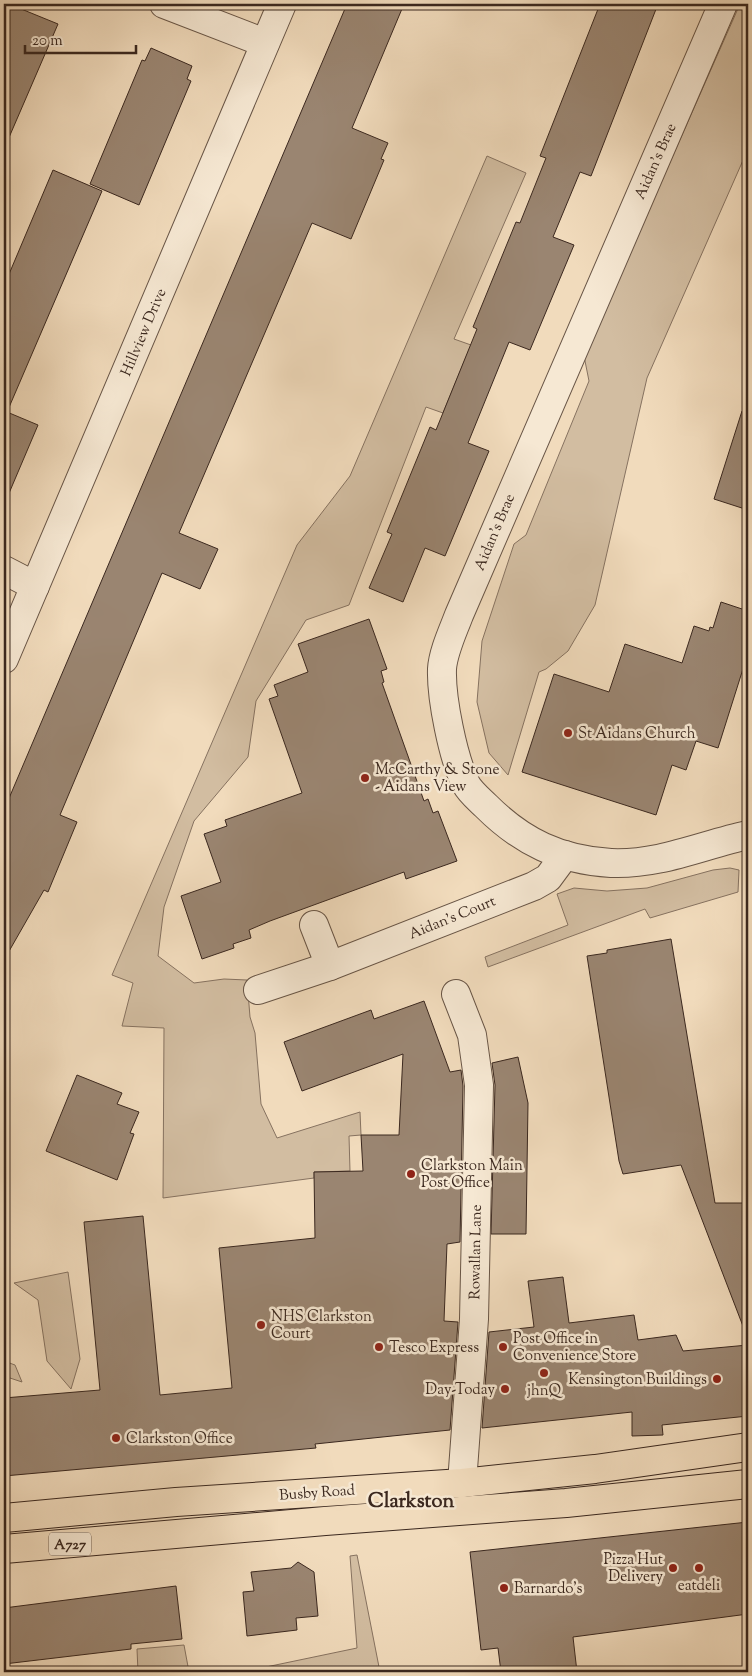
<svg xmlns="http://www.w3.org/2000/svg" width="752" height="1676" font-family="'Sorts Mill Goudy',serif">
  <style>
    .green { fill: #d2bda1; stroke: #867260 }
    .building { fill: #9a8571; stroke: #3b281f }
    .lines { fill: none; stroke-linecap: round; stroke-linejoin: round }
    .minor-casing { stroke: #685546; stroke-width: 30 }
    .primary-casing { stroke: #3b281f; stroke-width: 30 }
    .minor { stroke: #f6e8d3; stroke-width: 28 }
    .primary { stroke: #f1dbbc; stroke-width: 28 }
    .poi-dot { fill: #8f2418; stroke: #f6e8d3; stroke-width: 2 }
    .labels { text-anchor: middle; stroke-width: 5; stroke-linejoin: round; paint-order: stroke }
    .shield { fill: #f6e8d3; stroke: #736255; stroke-width: 1 }
    .shield-label { font-size: 14px; font-weight: bold; fill: #3b281f }
    .street-label { font-size: 15px; fill: #3b281f; stroke: #f6e8d3 }
    .poi-label { font-size: 15px; fill: #3b281f; stroke: #f6e8d3; text-anchor: start }
    .district-label { font-size: 20px; font-weight: bold; fill: #3b281f; stroke: #f6e8d3 }
  </style>
  <rect width="100%" height="100%" fill="#f1dbbc"/>
  <filter id="stains"><feTurbulence type="fractalNoise" baseFrequency=".004" numOctaves="4"/><feColorMatrix values="0 0 0 0 .2 0 0 0 0 .09 0 0 0 0 .02 0 0 0 .5 -.17"/></filter>
  <radialGradient id="worn" r=".72"><stop offset=".6" stop-color="#630" stop-opacity="0"/><stop offset="1" stop-color="#630" stop-opacity=".3"/></radialGradient>
  <!-- green -->
  <g class="green">
    <polygon points="740,4 748,4 748,149 647,378 595,605 568,651 546,669 539,672 508,775 489,753 477,702 482,641 514,544 526,535 589,381 584,356"/>
    <polygon points="487,156 526,173 454,339 471,345 443,413 426,407 349,605 306,620 256,701 248,757 194,821 164,907 158,956 194,983 224,979 247,980 250,1017 255,1033 261,1104 277,1138 360,1112 361,1135 349,1136 350,1171 314,1172 314,1178 163,1198 164,1028 122,1026 133,983 112,975 297,545 350,476"/>
    <polygon points="730,868 739,870 738,892 650,918 645,909 488,967 485,957 568,925 557,894 574,888 607,891 647,888 713,870"/>
    <polygon points="68,1272 80,1359 71,1389 47,1361 38,1300 14,1283"/>
    <polygon points="4,1361 15,1365 22,1382 4,1376"/>
    <polygon points="357,1555 380,1672 242,1672 357,1648 350,1556"/>
    <polygon points="184,1645 189,1672 138,1672 137,1649"/>
  </g>
  <!-- building -->
  <g class="building">
    <polygon points="4,4 9,4 58,24 4,149"/>
    <polygon points="347,4 404,4 352,128 388,143 381,159 384,160 351,239 312,223 179,533 218,549 200,589 162,573 60,815 77,822 48,892 44,890 4,960 4,810"/>
    <polygon points="600,4 658,4 591,176 580,172 553,237 574,245 530,350 509,342 468,443 489,451 445,556 425,548 403,602 369,588 392,534 387,532 430,427 436,430 477,329 473,327 516,222 520,223 546,158 540,156"/>
    <polygon points="151,48 192,66 187,79 191,81 139,205 90,184 142,60 145,61"/>
    <polygon points="53,170 102,191 7,412 38,425 4,505 4,286"/>
    <polygon points="742,411 748,412 748,510 714,499"/>
    <polygon points="721,602 748,611 748,653 718,748 696,741 686,770 672,765 656,815 522,772 554,674 609,692 625,644 682,663 694,626 709,631 710,627 713,628"/>
    <polygon points="369,619 387,669 381,671 384,682 382,683 424,801 428,799 433,813 438,811 457,861 406,879 404,872 270,921 249,930 251,938 233,944 234,948 202,959 181,896 221,882 204,834 227,826 225,820 302,793 269,699 278,696 274,685 308,672 298,644"/>
    <polygon points="671,939 715,1203 748,1203 748,1333 746,1334 681,1165 623,1174 619,1161 587,956 607,953 607,950"/>
    <polygon points="424,1001 450,1072 461,1070 463,1086 460,1242 447,1244 444,1321 458,1322 450,1430 315,1444 316,1448 4,1476 4,1398 100,1390 84,1222 143,1216 160,1395 232,1388 219,1248 315,1238 314,1172 363,1171 361,1135 399,1135 403,1054 302,1091 284,1042 371,1010 374,1019"/>
    <polygon points="518,1057 528,1103 526,1234 491,1234 495,1085 492,1063"/>
    <polygon points="77,1075 122,1093 117,1104 139,1112 130,1133 134,1134 117,1180 46,1151"/>
    <polygon points="563,1277 569,1323 634,1315 638,1340 676,1335 683,1351 748,1345 748,1416 662,1425 663,1435 632,1436 632,1412 482,1428 489,1332 534,1327 528,1281"/>
    <polygon points="748,1522 748,1614 573,1637 577,1672 501,1672 498,1648 481,1650 470,1552"/>
    <polygon points="298,1562 314,1572 318,1616 296,1618 297,1630 247,1636 243,1592 254,1591 251,1572 291,1568"/>
    <polygon points="176,1586 182,1639 131,1644 131,1649 4,1664 4,1608"/>
  </g>
  <g class="lines">
    <defs>
      <g id="minor">
        <polyline points="164,4 265,43"/>
        <path d="M723 4 459 615C453 631 443 652 442 669 441 698 453 758 466 784 470 792 480 800 486 806 522 842 560 860 611 863 660 865 702 845 748 835"/>
        <polyline points="4,570 35,586"/>
        <polyline points="4,659 282,4"/>
        <polyline points="314,925 330,966"/>
        <polyline points="258,990 330,966 534,886 548,878 565,855"/>
        <polyline points="456,994 472,1035 479,1085 474,1319 462,1483"/>
      </g>
      <g id="primary">
        <polyline points="4,1518 176,1502 462,1483 595,1469 748,1447"/>
        <polyline points="4,1549 325,1521 566,1503 748,1484"/>
      </g>
    </defs>
    <!-- minor casing -->
    <use href="#minor" class="minor-casing"/>
    <!-- primary casing -->
    <use href="#primary" class="primary-casing"/>
    <!-- minor -->
    <use href="#minor" class="minor"/>
    <!-- primary -->
    <use href="#primary" class="primary"/>
  </g>
  <!-- markers -->
  <g class="poi-dot">
    <circle cx="568" cy="733" r="5"/>
    <circle cx="365" cy="778" r="5"/>
    <circle cx="411" cy="1174" r="5"/>
    <circle cx="261" cy="1325" r="5"/>
    <circle cx="379" cy="1347" r="5"/>
    <circle cx="503" cy="1347" r="5"/>
    <circle cx="544" cy="1373" r="5"/>
    <circle cx="717" cy="1379" r="5"/>
    <circle cx="505" cy="1389" r="5"/>
    <circle cx="116" cy="1438" r="5"/>
    <circle cx="673" cy="1568" r="5"/>
    <circle cx="699" cy="1568" r="5"/>
    <circle cx="504" cy="1588" r="5"/>
  </g>
  <g class="labels">
    <!-- shield labels -->
    <rect class="shield" x="49" y="1532.5" width="42" height="23" rx="4"/>
    <g class="shield-label">
      <text x="70" y="1549">A727</text>
    </g>
    <!-- street labels -->
    <g class="street-label">
      <text transform="translate(655 161) rotate(-66)" y="5">Aidan's Brae</text>
      <text transform="translate(143 332) rotate(-67)" y="5">Hillview Drive</text>
      <text transform="translate(494 532) rotate(-67)" y="5">Aidan's Brae</text>
      <text transform="translate(452 917) rotate(-22)" y="5">Aidan's Court</text>
      <text transform="translate(475 1252) rotate(-89)" y="5">Rowallan Lane</text>
      <text transform="translate(317 1492) rotate(-4)" y="5">Busby Road</text>
    </g>
    <!-- poi labels -->
    <g class="poi-label">
      <text x="578" y="738">St Aidans Church</text>
      <text x="375" y="774">McCarthy &amp; Stone<tspan x="375" dy="17">- Aidans View</tspan></text>
      <text x="421" y="1170">Clarkston Main<tspan x="421" dy="17">Post Office</tspan></text>
      <text x="271" y="1321">NHS Clarkston<tspan x="271" dy="17">Court</tspan></text>
      <text x="513" y="1343">Post Office in<tspan x="513" dy="17">Convenience Store</tspan></text>
      <text x="389" y="1352">Tesco Express</text>
      <text x="707" y="1384" text-anchor="end">Kensington Buildings</text>
      <text x="495" y="1394" text-anchor="end">Day-Today</text>
      <text x="544" y="1395" text-anchor="middle">jhnQ</text>
      <text x="126" y="1443">Clarkston Office</text>
      <text x="663" y="1564" text-anchor="end">Pizza Hut<tspan x="663" dy="17">Delivery</tspan></text>
      <text x="699" y="1590" text-anchor="middle">eatdeli</text>
      <text x="514" y="1593">Barnardo's</text>
    </g>
    <!-- district labels -->
    <g class="district-label">
      <text x="411" y="1507">Clarkston</text>
    </g>
  </g>
  <!-- margin -->
  <rect width="752" height="1676" fill="none" stroke="#f1dbbc" stroke-width="20"/>
  <rect x="5" y="5" width="742" height="1666" fill="none" stroke="#3b281f" stroke-width="2.5"/>
  <rect x="10" y="10" width="732" height="1656" fill="none" stroke="#3b281f"/>
  <!-- scale -->
  <path d="M25 45v8h111v-8" fill="none" stroke="#3b281f" stroke-width="2.5"/>
  <text x="32" y="45" font-size="15" fill="#3b281f" stroke="#f6e8d3" stroke-width="4" paint-order="stroke">20 m</text>
  <rect width="100%" height="100%" filter="url(#stains)"/>
  <rect width="100%" height="100%" fill="url(#worn)"/>
</svg>
